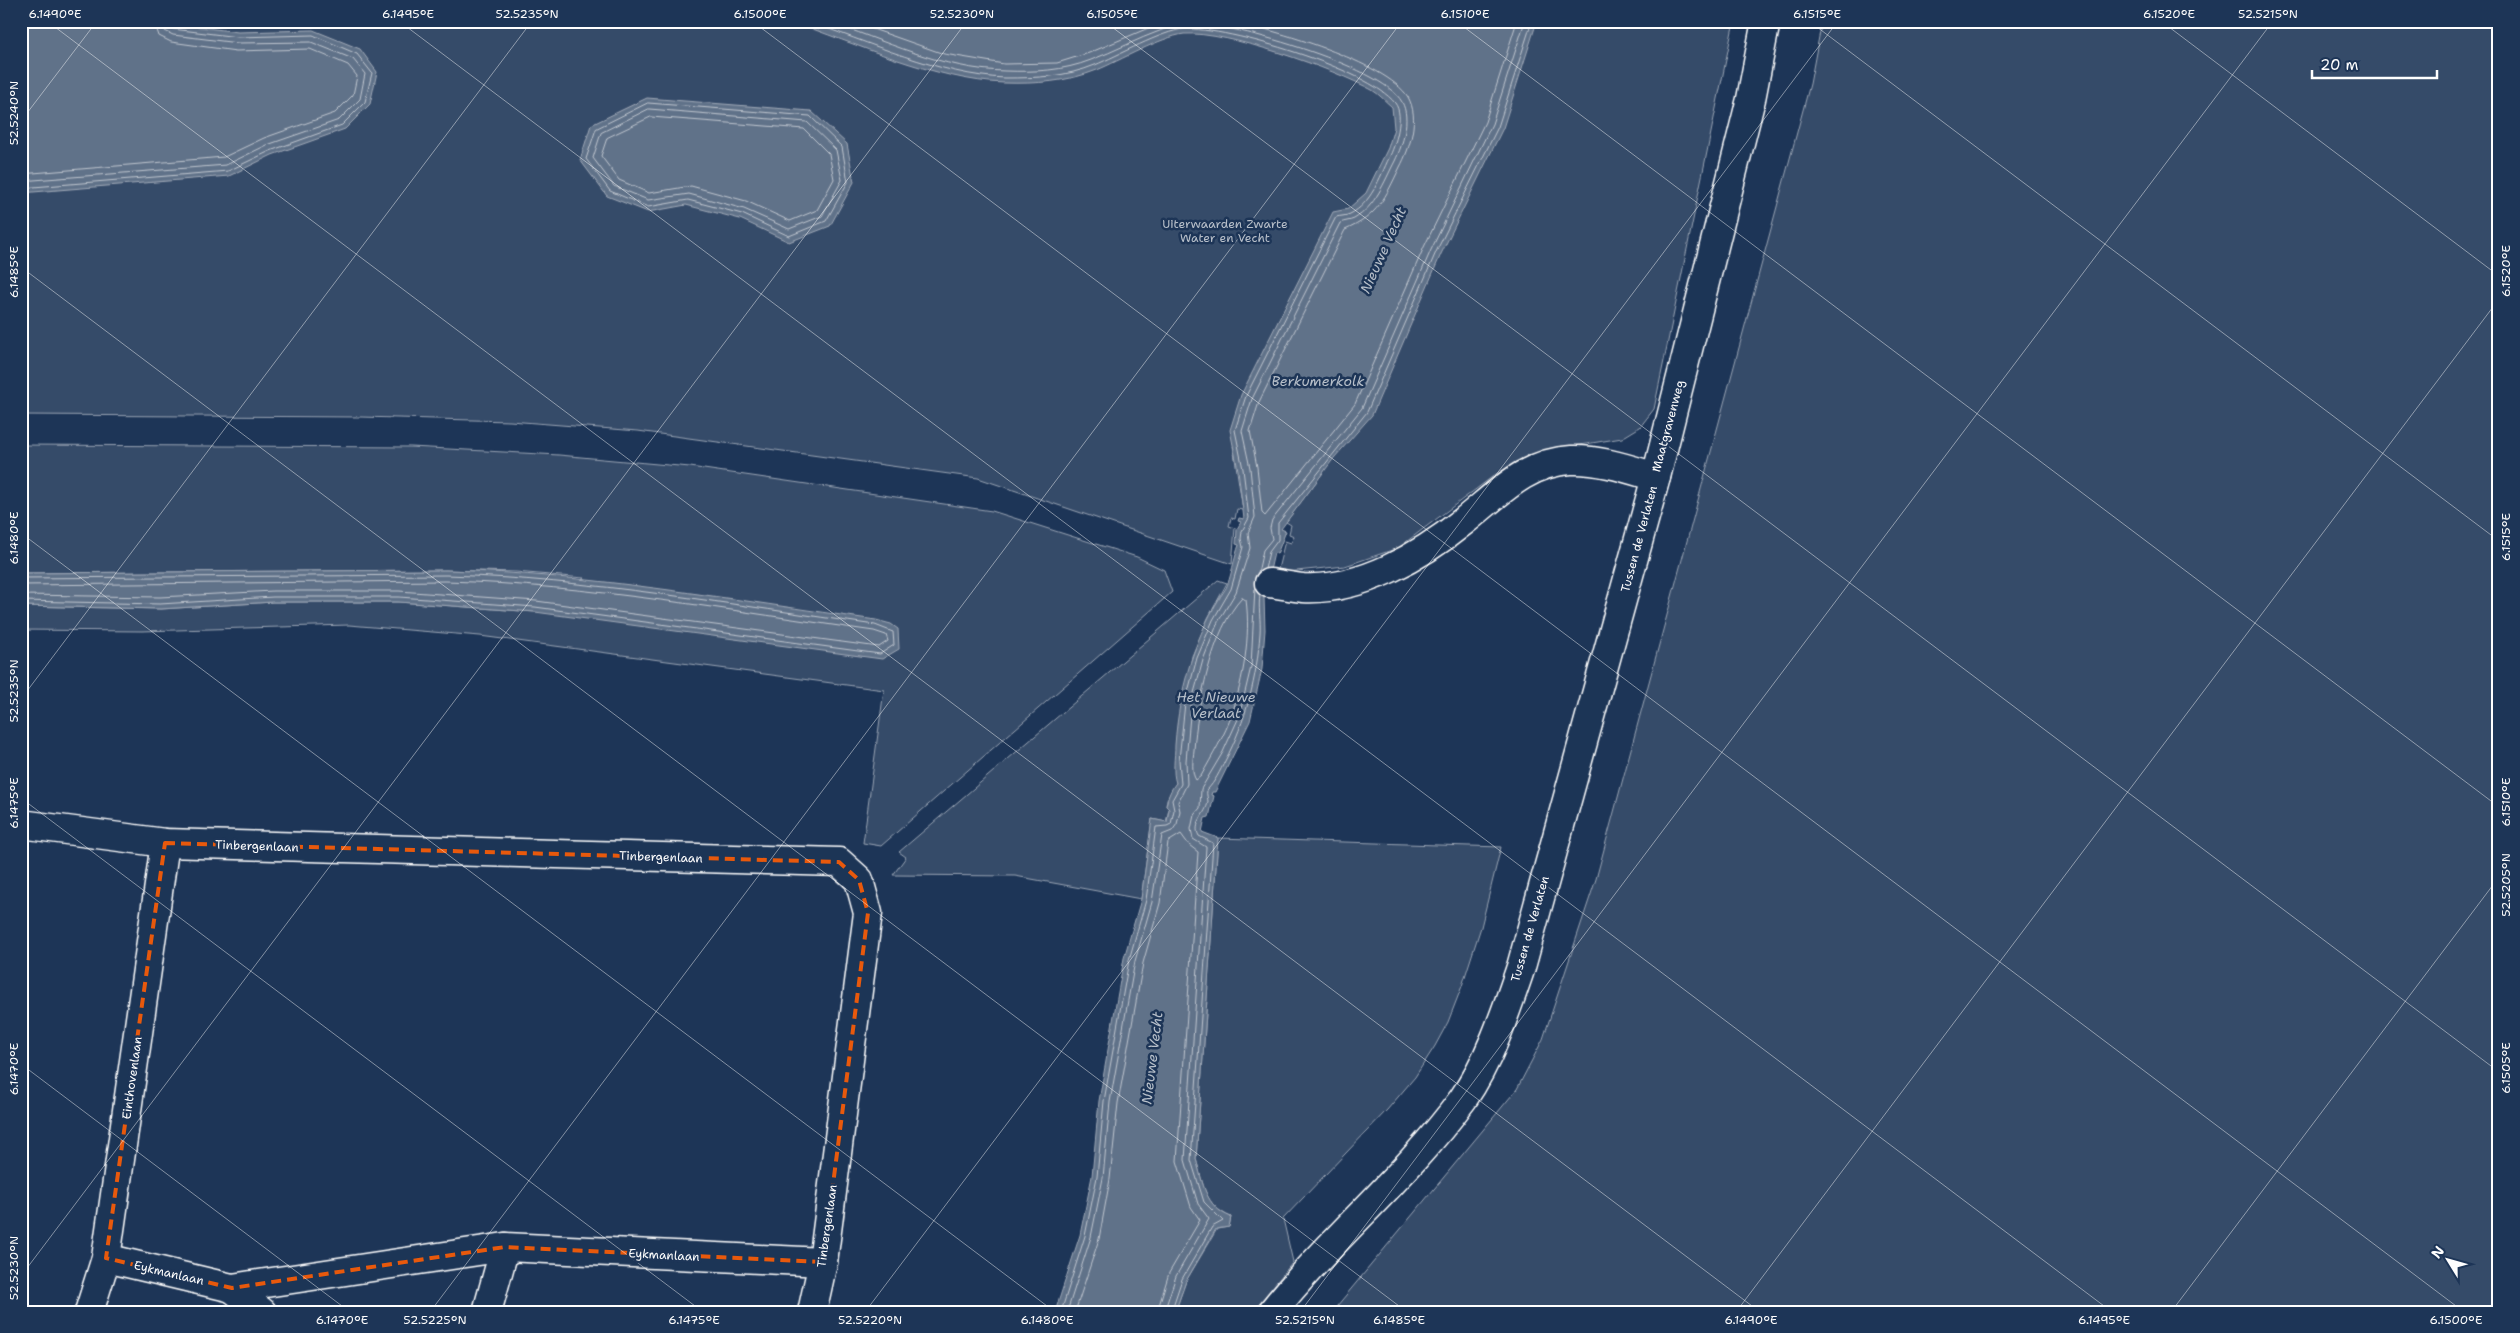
<svg xmlns="http://www.w3.org/2000/svg" width="2520" height="1333" font-family="'Shantell Sans',sans-serif">
  <style>
    .green { fill: #364b69; stroke: #9aa5b4 }
    .water { fill: #617289; stroke: #a0aab8 }
    .lines { fill: none; stroke-linecap: round; stroke-linejoin: round }
    .shore { stroke: #c0c7d0; stroke-width: 1 }
    .street-casing { stroke: #fff; stroke-width: 31 }
    .street { stroke: #1d3557; stroke-width: 28 }
    .marked { fill: none; stroke: #e8590c; stroke-width: 4; stroke-dasharray: 10 6; stroke-linejoin: round }
    .ticks { fill: none; stroke: #fff; stroke-width: 1; stroke-opacity: 0.45 }
    .labels { text-anchor: middle; stroke-width: 5; stroke-linejoin: round; paint-order: stroke }
    .park-label { font-size: 12px; fill: #b9c0ca; stroke: #1d3557 }
    .street-label { font-size: 12px; fill: #fff; stroke: #1d3557 }
    .water-label { font-size: 14px; font-style: italic; fill: #b8c0ca; stroke: #1d3557 }
    .neatline { fill: none; stroke: #fff; stroke-width: 2 }
    .ticks-label { font-size: 12px; text-anchor: middle; fill: #fff }
  </style>
  <rect width="100%" height="100%" fill="#1d3557"/>
  <filter id="ink" filterUnits="userSpaceOnUse"><feTurbulence type="fractalNoise" baseFrequency=".02" numOctaves="2"/><feDisplacementMap in="SourceGraphic" scale="10" xChannelSelector="R" yChannelSelector="G"/><feConvolveMatrix kernelMatrix="1 2 1 2 8 2 1 2 1" color-interpolation-filters="sRGB"/></filter>
  <g filter="url(#ink)">
    <!-- green -->
    <g class="green">
      <polygon points="21,21 1734,21 1654,409 1640,427 1622,438 1543,451 1496,474 1398,548 1345,566 1277,573 1285,541 1291,543 1294,536 1289,534 1291,525 1286,522 1325,470 1233,446 1243,510 1237,509 1235,519 1231,518 1229,526 1235,528 1232,564 978,478 638,431 510,421 361,417 21,415"/>
      <polygon points="1822,21 2499,21 2499,1312 1332,1312 1517,1089 1543,1039 1596,879 1810,84"/>
      <polygon points="21,445 411,447 559,455 690,467 992,511 1137,557 1164,570 1172,592 881,846 863,843 884,690 480,636 349,625 142,631 21,630 21,606 161,609 273,602 398,602 535,612 584,578 516,572 446,570 21,573"/>
      <polygon points="1218,580 1227,583 1208,618 1192,656 1176,740 1176,783 1167,799 1166,806 1169,809 1166,822 1152,819 1141,899 1015,876 893,875 906,857 899,852"/>
      <path d="M1218 838 1501 847 1481 927 1462 986 1448 1022 1435 1046 1415 1077 1387 1110 1283 1219 1293 1262 1252 1312H1175L1186 1281 1217 1229 1229 1227 1231 1217C1204 1205 1204 1186 1196 1159Z"/>
    </g>
    <!-- water -->
    <g class="water">
      <polygon points="21,21 155,21 238,32 313,30 360,49 377,72 370,104 345,129 272,155 229,176 21,193"/>
      <path d="M790 21H1537L1503 128 1441 254 1372 415 1334 458 1281 529 1286 531 1277 554 1274 553 1264 597 1265 630 1262 669 1250 721 1215 792H1212L1211 795 1214 796 1209 817 1205 818 1202 832 1218 838 1196 1159C1203 1183 1205 1207 1231 1217L1229 1227 1216 1229 1186 1281 1175 1312H1055L1080 1235 1092 1176 1099 1101 1124 958 1141 899 1152 819 1167 822 1169 809 1166 806C1168 796 1171 789 1176 783 1172 772 1175 757 1175 745 1179 689 1195 634 1226 588 1230 581 1235 555 1239 545L1236 544 1237 529 1241 522 1238 521 1239 518 1244 519 1238 470 1230 430 1241 395 1333 212 1348 209 1366 193 1388 148 1394 128 1392 107C1385 101 1379 94 1372 90 1334 69 1227 31 1184 34 1161 37 1119 61 1097 70 1067 82 1036 84 1004 83 937 81 855 43 790 21Z"/>
      <polygon points="647,98 811,111 847,144 854,182 830,226 789,242 740,219 686,205 648,212 607,196 580,160 591,125"/>
      <path d="M446 570C591 574 733 600 876 620L891 624 898 629 899 649 882 659 535 612 398 602H273L161 609 21 606V573Z"/>
    </g>
    <g class="lines">
      <!-- shore -->
      <g class="shore">
        <path d="M806 21C867 41 941 76 1005 78 1036 78 1066 77 1095 65 1117 56 1162 31 1184 29 1228 27 1368 69 1395 103 1405 116 1395 146 1389 158 1380 177 1371 204 1350 214 1346 216 1340 216 1336 217L1246 396 1235 430 1243 469 1249 518 1242 531 1241 539 1243 547 1231 589 1213 620 1197 658 1185 703 1179 760 1181 784 1172 800 1174 810 1171 824 1167 826 1156 827 1146 900 1129 960 1104 1101 1097 1177 1085 1236 1061 1312"/>
        <path d="M826 21C884 40 943 70 1005 71 1035 72 1063 71 1091 60 1115 51 1137 39 1162 30 1168 28 1176 24 1183 23 1223 20 1383 66 1402 102 1411 119 1403 144 1395 161 1384 182 1376 206 1354 219 1350 221 1344 221 1340 223L1252 399 1242 431 1250 468 1255 517 1248 533 1250 548 1236 592 1218 622 1203 660 1191 704 1186 761 1187 784 1178 802 1180 811 1177 824 1172 831 1162 835 1152 902 1135 961 1110 1102 1103 1178 1091 1237 1067 1312"/>
        <polyline points="850,21 944,54 1004,64 1057,63 1089,53 1165,21"/>
        <path d="M1231 21C1272 29 1386 62 1408 97 1420 118 1410 148 1400 167 1385 198 1378 216 1345 230L1259 402 1250 431 1257 467 1262 513 1265 516 1355 404 1424 247 1485 122 1517 21"/>
        <polygon points="648,103 810,116 842,147 848,182 826,221 789,236 742,214 688,200 648,207 610,191 586,159 596,129"/>
        <polygon points="649,109 807,122 836,150 842,180 822,216 789,229 744,209 689,194 648,200 614,186 593,158 601,133"/>
        <polygon points="651,117 804,129 829,154 834,179 817,210 790,221 746,201 691,186 649,193 619,180 601,156 607,138"/>
        <polyline points="21,174 224,157 264,138 335,113 353,95 357,76 348,65 310,49 236,51 171,42 159,36 154,21"/>
        <polyline points="21,181 226,165 267,145 339,120 360,99 365,74 353,59 311,42 238,43 173,35 165,31 162,21"/>
        <polyline points="21,188 228,171 270,151 342,125 365,102 372,73 357,54 313,35 238,37 173,29 169,26 168,21"/>
        <polyline points="1265,569 1269,552 1278,540 1278,523 1367,412 1436,252 1498,127 1532,21"/>
        <polyline points="1258,573 1263,550 1272,539 1270,528 1272,520 1362,408 1431,250 1492,124 1525,21"/>
        <path d="M21 578 446 575C590 579 733 605 875 625L893 632 894 645 880 654 535 607 399 597H273L160 604 21 601"/>
        <path d="M21 585 446 581C590 585 732 611 874 631L886 635 888 641 879 647 536 601 399 591H273L160 597 21 595"/>
        <path d="M1242 598 1246 600C1251 637 1243 679 1232 714 1225 735 1212 756 1201 776L1196 780C1191 773 1193 759 1194 750 1197 707 1212 629 1242 598Z"/>
        <polyline points="1075,1312 1099,1239 1110,1179 1118,1103 1143,963 1160,903 1168,842 1181,834 1189,845 1198,852 1177,1161 1191,1207 1200,1220 1169,1273 1157,1312"/>
        <polyline points="1164,1312 1176,1276 1209,1219 1198,1204 1185,1160 1206,847 1193,839 1191,829 1194,815 1200,808 1201,789 1223,752 1239,717 1251,667 1255,587"/>
        <path d="M1171 1312 1182 1279 1212 1227 1223 1221 1204 1202 1191 1160 1213 843 1199 836C1192 824 1206 814 1208 802 1208 798 1206 795 1207 790 1215 782 1220 771 1225 761 1246 721 1257 678 1260 633 1261 620 1258 607 1260 595"/>
      </g>
      <defs>
        <g id="street">
          <path d="M1269 583C1280 584 1292 587 1303 588 1361 591 1421 556 1464 521 1497 495 1526 462 1571 460 1600 459 1629 469 1656 477"/>
          <polyline points="21,824 165,843 839,862 859,880 868,913 823,1262 812,1312"/>
          <polyline points="106,1258 232,1288 505,1247 823,1262"/>
          <polyline points="232,1288 262,1312"/>
          <polyline points="89,1312 106,1258 165,843"/>
          <polyline points="487,1312 505,1247"/>
          <path d="M1272 1312C1331 1238 1407 1176 1463 1099 1490 1060 1506 1011 1521 967L1656 477 1751 99 1766 21"/>
        </g>
      </defs>
      <!-- street casing -->
      <use href="#street" class="street-casing"/>
      <!-- street -->
      <use href="#street" class="street"/>
    </g>
  </g>
  <!-- marked area -->
  <path class="marked" d="M165 843 839 862 859 880 868 913 823 1262 505 1247 232 1288 106 1258Z"/>
  <!-- ticks -->
  <path class="ticks" d="M47 21 1760 1312M399 21 2112 1312M752 21 2464 1312M1104 21 2499 1072M1456 21 2499 807M1809 21 2499 541M2161 21 2499 276M21 121 97 21M21 267 1407 1312M21 533 1055 1312M21 699 532 21M21 798 703 1312M21 1064 350 1312M21 1276 967 21M430 1312 1402 21M865 1312 1838 21M1300 1312 2273 21M1736 1312 2499 299M2171 1312 2499 877"/>
  <g class="labels">
    <!-- park labels -->
    <g class="park-label">
      <text x="1225" y="228">Uiterwaarden Zwarte<tspan x="1225" dy="14">Water en Vecht</tspan></text>
    </g>
    <!-- street labels -->
    <g class="street-label">
      <text transform="translate(1668 426) rotate(-75)" y="4">Maatgravenweg</text>
      <text transform="translate(1639 539) rotate(-75)" y="4">Tussen de Verlaten</text>
      <text transform="translate(257 846) rotate(2)" y="4">Tinbergenlaan</text>
      <text transform="translate(661 857) rotate(2)" y="4">Tinbergenlaan</text>
      <text transform="translate(1530 929) rotate(-74)" y="4">Tussen de Verlaten</text>
      <text transform="translate(132 1078) rotate(-82)" y="4">Einthovenlaan</text>
      <text transform="translate(827 1226) rotate(-82)" y="4">Tinbergenlaan</text>
      <text transform="translate(664 1255) rotate(3)" y="4">Eykmanlaan</text>
      <text transform="translate(169 1273) rotate(13)" y="4">Eykmanlaan</text>
    </g>
    <!-- water labels -->
    <g class="water-label">
      <text transform="translate(1383 250) rotate(-66)" y="5">Nieuwe Vecht</text>
      <text x="1318" y="386">Berkumerkolk</text>
      <text x="1216" y="702">Het Nieuwe<tspan x="1216" dy="16">Verlaat</tspan></text>
      <text transform="translate(1152 1058) rotate(-83)" y="5">Nieuwe Vecht</text>
    </g>
  </g>
  <!-- margin -->
  <rect width="2520" height="1333" fill="none" stroke="#1d3557" stroke-width="55"/>
  <!-- north arrow -->
  <g transform="translate(2448 1260) rotate(307)" stroke="#1d3557" stroke-width="4" paint-order="stroke">
  <path d="M0-4L9 19L0 12L-9 19Z" fill="#ffffff"/>
  <text y="-8" font-size="14" font-weight="bold" text-anchor="middle" fill="#ffffff">N</text>
  </g>
  <!-- scale -->
  <path d="M2312 70v8h125v-8" fill="none" stroke="#ffffff" stroke-width="2.5"/>
  <text x="2320" y="70" font-size="15" fill="#ffffff" stroke="#1d3557" stroke-width="4" paint-order="stroke">20 m</text>
  <rect x="28" y="28" width="2464" height="1278" class="neatline"/>
  <g class="ticks-label">
    <text x="55" y="18">6.1490°E</text>
    <text x="408" y="18">6.1495°E</text>
    <text x="527" y="18">52.5235°N</text>
    <text x="760" y="18">6.1500°E</text>
    <text x="962" y="18">52.5230°N</text>
    <text x="1112" y="18">6.1505°E</text>
    <text x="1465" y="18">6.1510°E</text>
    <text x="1817" y="18">6.1515°E</text>
    <text x="2169" y="18">6.1520°E</text>
    <text x="2268" y="18">52.5215°N</text>
    <text transform="translate(14 113) rotate(-90)" y="4">52.5240°N</text>
    <text transform="translate(2506 271) rotate(-90)" y="4">6.1520°E</text>
    <text transform="translate(14 272) rotate(-90)" y="4">6.1485°E</text>
    <text transform="translate(2506 537) rotate(-90)" y="4">6.1515°E</text>
    <text transform="translate(14 538) rotate(-90)" y="4">6.1480°E</text>
    <text transform="translate(14 691) rotate(-90)" y="4">52.5235°N</text>
    <text transform="translate(2506 802) rotate(-90)" y="4">6.1510°E</text>
    <text transform="translate(14 803) rotate(-90)" y="4">6.1475°E</text>
    <text transform="translate(2506 885) rotate(-90)" y="4">52.5205°N</text>
    <text transform="translate(2506 1068) rotate(-90)" y="4">6.1505°E</text>
    <text transform="translate(14 1069) rotate(-90)" y="4">6.1470°E</text>
    <text transform="translate(14 1268) rotate(-90)" y="4">52.5230°N</text>
    <text x="342" y="1324">6.1470°E</text>
    <text x="435" y="1324">52.5225°N</text>
    <text x="694" y="1324">6.1475°E</text>
    <text x="870" y="1324">52.5220°N</text>
    <text x="1047" y="1324">6.1480°E</text>
    <text x="1305" y="1324">52.5215°N</text>
    <text x="1399" y="1324">6.1485°E</text>
    <text x="1751" y="1324">6.1490°E</text>
    <text x="2104" y="1324">6.1495°E</text>
    <text x="2456" y="1324">6.1500°E</text>
  </g>
</svg>
